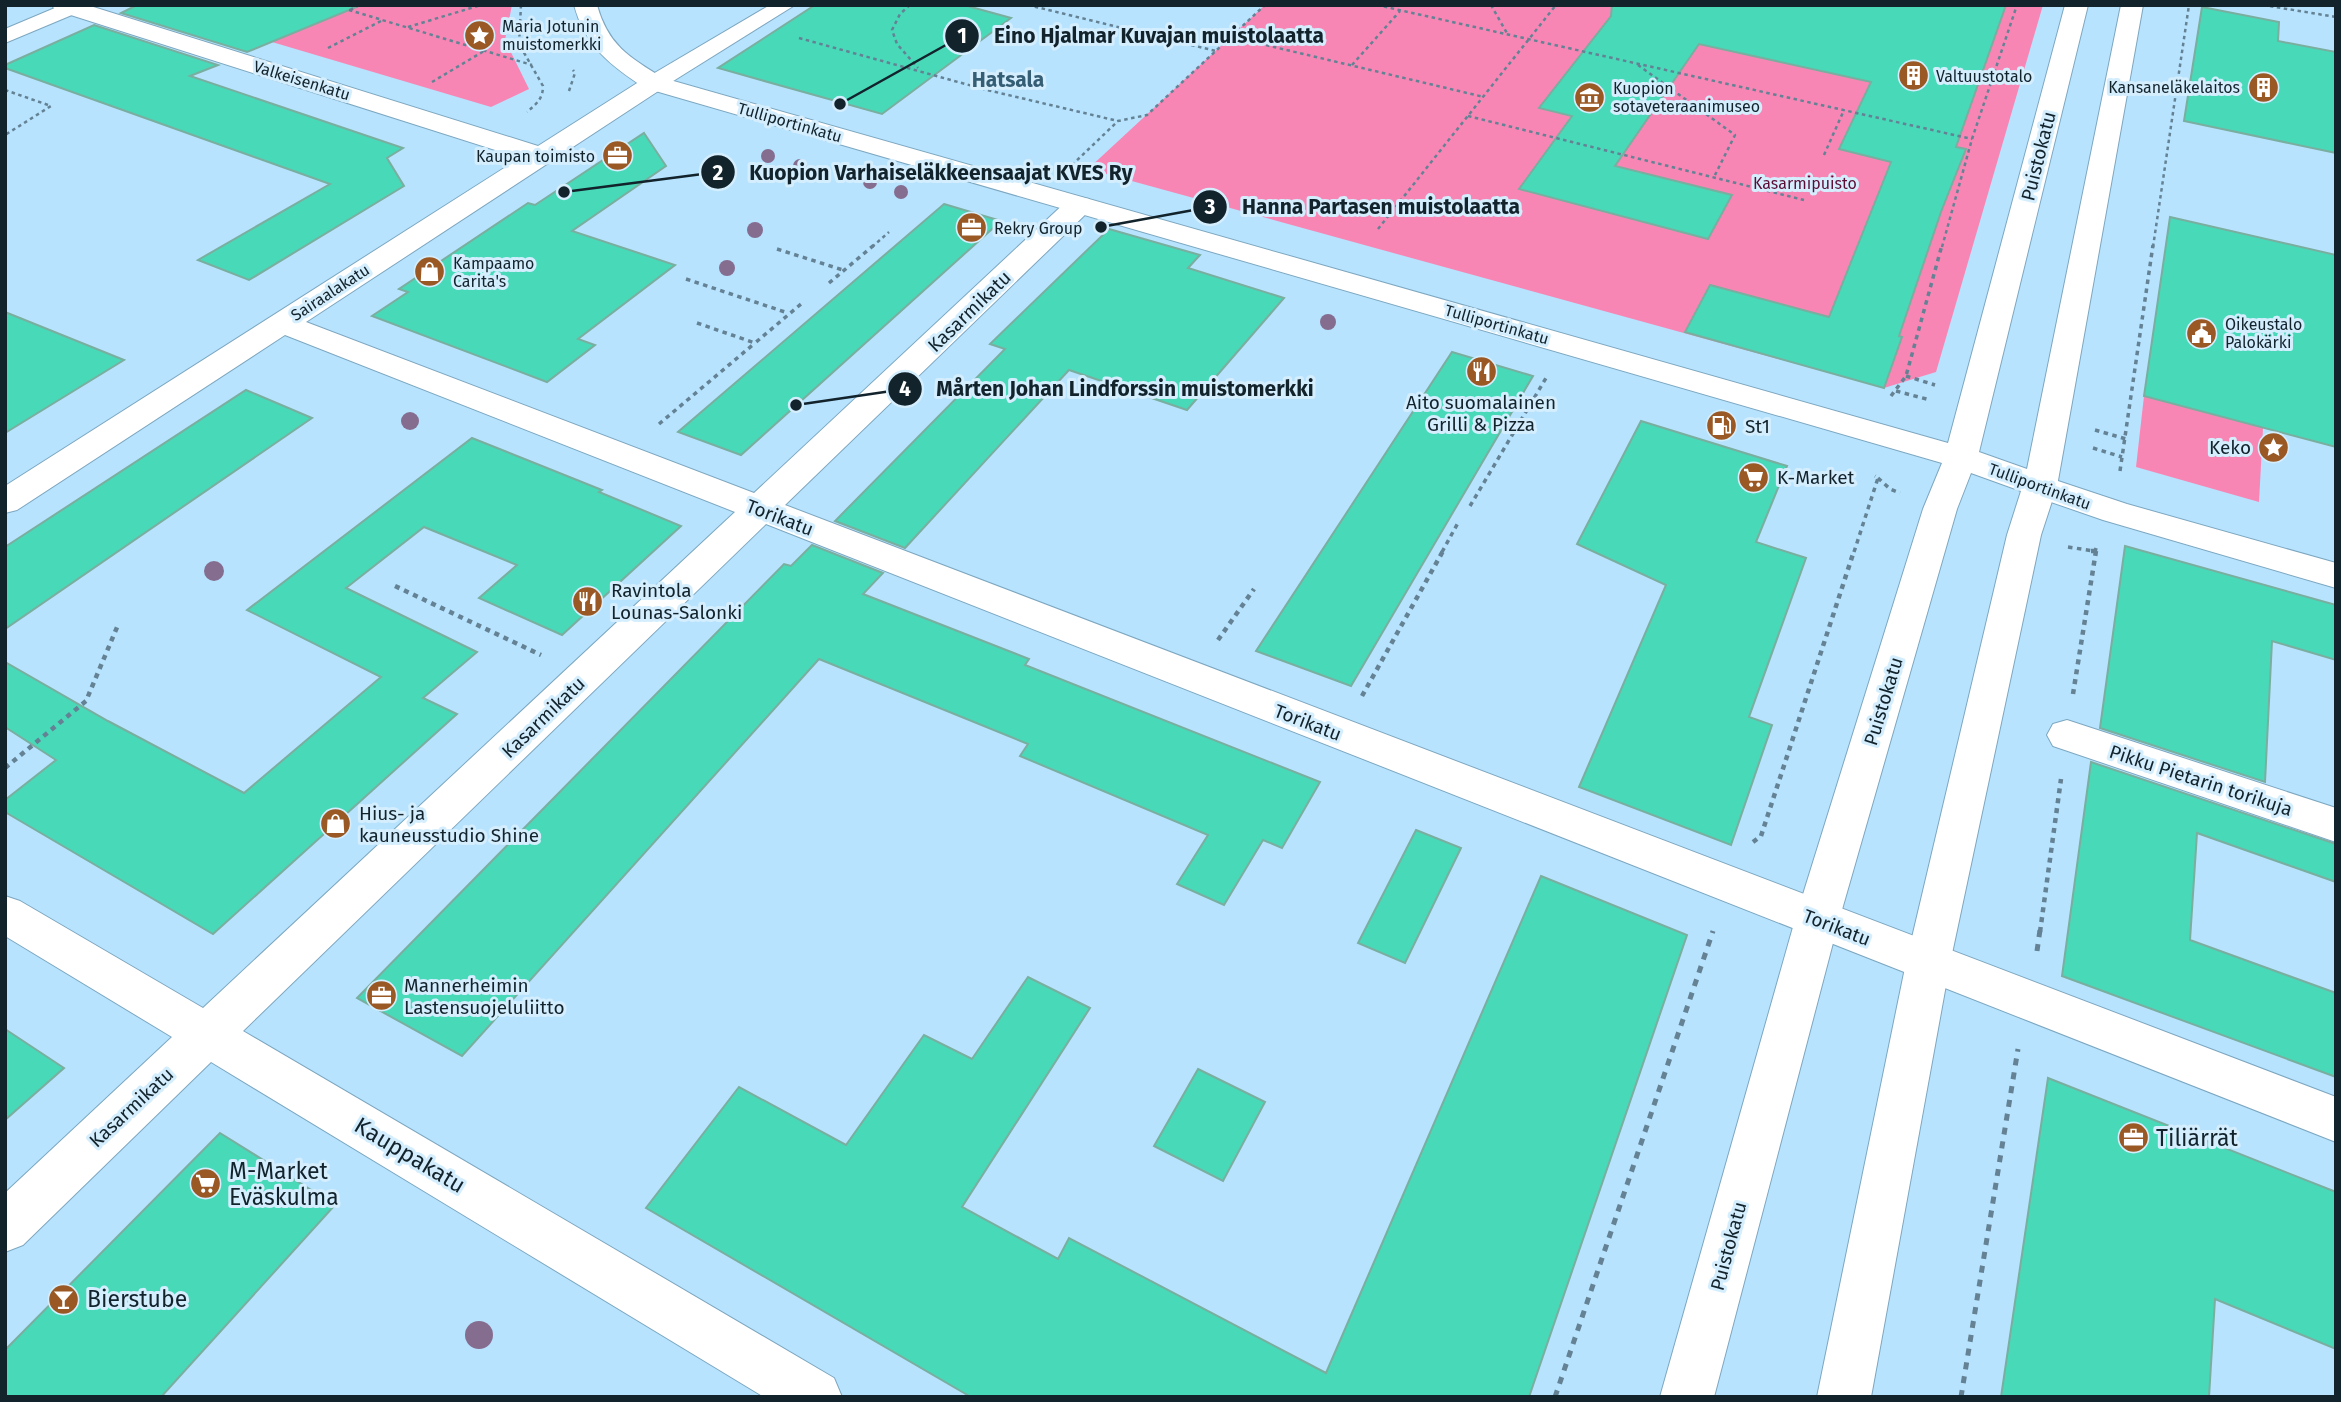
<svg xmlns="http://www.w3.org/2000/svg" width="2341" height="1402" font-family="'Fira Sans',sans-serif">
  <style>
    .green { fill: #f886b5 }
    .building { fill: #48d9b9; stroke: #7aae9f; stroke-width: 2 }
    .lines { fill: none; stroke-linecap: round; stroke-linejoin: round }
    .lane-casing { stroke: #7da7c0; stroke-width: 2 }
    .street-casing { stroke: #7da7c0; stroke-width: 2 }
    .secondary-casing { stroke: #7da7c0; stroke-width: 2 }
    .path-far3 { stroke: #648294; stroke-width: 2.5; stroke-dasharray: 3.5 3.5; stroke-linecap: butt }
    .path-far2 { stroke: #648294; stroke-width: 3.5; stroke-dasharray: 4.5 4.5; stroke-linecap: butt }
    .path-far1 { stroke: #648294; stroke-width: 4.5; stroke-dasharray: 5 5; stroke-linecap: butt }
    .path { stroke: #648294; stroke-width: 5; stroke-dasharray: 7 7; stroke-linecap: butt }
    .lane { fill: #fff; fill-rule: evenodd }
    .street { fill: #fff; fill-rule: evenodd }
    .secondary { fill: #fff; fill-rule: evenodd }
    .tree { fill: #856d90 }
    .labels { text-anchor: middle; stroke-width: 6; stroke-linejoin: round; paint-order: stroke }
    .far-poi-label { font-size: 16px; fill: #12232c; stroke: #d4eefe; text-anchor: start }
    .far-street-label { font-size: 16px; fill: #12232c; stroke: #d4eefe }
    .far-park-label { font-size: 16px; fill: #5c0d36; stroke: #d4eefe }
    .street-label { font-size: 19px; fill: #12232c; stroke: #d4eefe }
    .poi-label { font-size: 19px; fill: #12232c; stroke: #d4eefe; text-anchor: start }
    .far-district-label { font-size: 21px; font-weight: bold; fill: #355d74; stroke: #d4eefe }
    .near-poi-label { font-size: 23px; fill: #12232c; stroke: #d4eefe; text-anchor: start }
    .near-street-label { font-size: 23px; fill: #12232c; stroke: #d4eefe }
    .leader { fill: none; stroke: #12232c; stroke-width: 2.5 }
    .callout-dot { fill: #12232c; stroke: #d4eefe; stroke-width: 2.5 }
    .mark-label { font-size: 21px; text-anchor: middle; font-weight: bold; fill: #fff }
    .callout-label { font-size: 21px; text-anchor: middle; font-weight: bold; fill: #12232c; stroke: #d4eefe; stroke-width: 6; stroke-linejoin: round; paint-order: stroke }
  </style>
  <rect width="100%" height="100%" fill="#b7e3fe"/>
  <!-- green -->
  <g class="green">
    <polygon points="359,5 512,5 505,40 529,89 491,107 272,42"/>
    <polygon points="1265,5 2043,5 1936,372 1884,388 1088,169"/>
    <polygon points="2144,396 2263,428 2259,502 2136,467"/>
  </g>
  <!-- building -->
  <g class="building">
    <polygon points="137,5 358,5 359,6 247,52 121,13"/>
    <polygon points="815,5 964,5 1011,18 882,114 718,68"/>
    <polygon points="1612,5 2006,5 1956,147 1966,149 1941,212 1899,336 1902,337 1884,388 1685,332 1710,285 1829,317 1891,162 1839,149 1871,82 1699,44 1615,166 1732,195 1708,239 1519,189 1572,116 1539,108 1611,16"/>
    <polygon points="2202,7 2279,22 2278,41 2336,52 2336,153 2184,121"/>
    <polygon points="94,25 218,65 190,76 403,148 387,158 404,186 249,280 198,260 330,184 5,68 5,65"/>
    <polygon points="644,133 666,166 572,231 675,265 578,339 595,345 547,382 372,316 408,292 399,289 528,203 535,205"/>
    <polygon points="944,204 1001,221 741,455 678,432"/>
    <polygon points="2170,217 2336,255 2336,447 2144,396"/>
    <polygon points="1109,229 1200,255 1188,268 1284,298 1187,410 1069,370 905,548 835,521 1005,349 990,344"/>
    <polygon points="5,312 124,360 5,433"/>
    <polygon points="1452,352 1533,376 1351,686 1256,651"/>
    <polygon points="246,390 312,418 5,629 5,547"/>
    <polygon points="1641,421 1787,466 1756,542 1806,558 1749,717 1772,725 1731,845 1579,787 1666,585 1577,544"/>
    <polygon points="472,438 602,490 599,492 681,526 562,635 479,598 517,565 424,527 346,588 477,652 423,698 457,714 213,934 5,812 5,800 56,760 5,727 5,662 108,721 244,793 381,677 247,610"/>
    <polygon points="812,545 883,573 863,594 1029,659 1025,665 1320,782 1282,848 1263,840 1224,905 1177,884 1208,835 1020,756 1028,744 819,659 462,1056 357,998 784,564 791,566"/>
    <polygon points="2125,546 2336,605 2336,660 2272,641 2265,782 2100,728"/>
    <polygon points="2091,762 2336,844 2336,882 2197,833 2190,940 2336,993 2336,1077 2062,976"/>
    <polygon points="1416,830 1461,848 1405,963 1358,943"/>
    <polygon points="1541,876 1687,935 1529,1397 971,1397 646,1208 739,1087 846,1145 924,1035 972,1059 1028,977 1090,1008 962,1207 1058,1259 1069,1238 1326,1373"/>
    <polygon points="5,1029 64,1068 5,1120"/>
    <polygon points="1198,1069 1265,1102 1223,1181 1154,1146"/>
    <polygon points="2048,1078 2336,1192 2336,1349 2215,1299 2209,1397 2001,1397"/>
    <polygon points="220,1133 335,1205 161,1397 5,1397 5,1350"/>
  </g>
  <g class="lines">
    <defs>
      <g id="lane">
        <polygon points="62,5 80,5 82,8 79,12 5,43 5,29"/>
        <polygon points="770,5 795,5 662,88 646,88 643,83 646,78"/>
      </g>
      <g id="street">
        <polygon points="52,5 87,5 538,146 645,78 654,76 663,78 666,83 663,88 306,322 754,493 1069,199 1079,197 1089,199 1093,205 1089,211 785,505 2336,1097 2336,1142 766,524 243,1031 834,1378 842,1397 764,1397 211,1062 23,1245 5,1252 5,1193 172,1037 5,936 5,896 20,901 203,1008 735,512 285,335 17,510 5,513 5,486 520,158 55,10"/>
        <polygon points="2040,475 2127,504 2336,563 2336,588 2103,520 2028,494 2023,486 2028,478"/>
        <polygon points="2067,720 2336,808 2336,842 2053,746 2047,735 2053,724"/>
      </g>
      <path id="secondary" d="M574 5H597C608 45 629 57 663 78L1948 443 2065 5H2088L1979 452 2027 469 2121 5H2143L2057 486 2041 535 1950 963 1871 1397H1817L1906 963 2007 535 2021 491 1971 473 1957 509 1839 920 1714 1397H1660L1795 920 1923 509 1942 463 645 88C611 66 585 46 574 5Z"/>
    </defs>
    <!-- lane casing -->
    <use href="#lane" class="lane-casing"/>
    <!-- street casing -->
    <use href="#street" class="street-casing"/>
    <!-- secondary casing -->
    <use href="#secondary" class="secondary-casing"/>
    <!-- path-far3 -->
    <g class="path-far3">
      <path d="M521 5 519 44 543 86C543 99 536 104 527 112"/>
      <polyline points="910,5 900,14 892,30 897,44 918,68"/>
      <polyline points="1028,5 1216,51"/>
      <polyline points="1377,5 1972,139"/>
      <polyline points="1491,5 1508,35"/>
      <polyline points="2263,5 2336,17"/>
      <polyline points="349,10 532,65"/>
      <polyline points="350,10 359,5"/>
      <polyline points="408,27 481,5"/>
      <polyline points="1232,37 1484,97"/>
      <polyline points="799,38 987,90 1118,121"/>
      <polyline points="328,48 383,20"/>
      <polyline points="1352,65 1400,11"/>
      <polyline points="1638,65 1735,135 1714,177"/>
      <polyline points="432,82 484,51"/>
      <polyline points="5,90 51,106 5,135"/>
      <polyline points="569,91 575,73 573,70"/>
      <polyline points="1468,116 1804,200"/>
      <polyline points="1824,155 1844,110"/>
      <polyline points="1072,165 1118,121 1147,115 1265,5"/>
      <polyline points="1378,229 1556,5"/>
      <polyline points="872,247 889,232"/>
      <polyline points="1942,247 1972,139 2017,5"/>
      <polyline points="2153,247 2189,5"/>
    </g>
    <!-- path-far2 -->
    <g class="path-far2">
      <polyline points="777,249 843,270"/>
      <polyline points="686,279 788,313"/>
      <polyline points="829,283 874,245"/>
      <polyline points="697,323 755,343 801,304"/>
      <polyline points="1906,376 1935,385"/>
      <polyline points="1896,391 1930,400"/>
      <polyline points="1891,396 1906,376 1942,245"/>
      <polyline points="659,424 755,343"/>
      <polyline points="2095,430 2126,439"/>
      <polyline points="2093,448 2122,457"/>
      <polyline points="2120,471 2153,245"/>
      <polyline points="1878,478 1890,489 1900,493"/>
      <polyline points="1470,506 1546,378"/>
      <polyline points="2068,547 2094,551"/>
      <polyline points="1442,552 1459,521"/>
      <polyline points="1854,552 1878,478 1875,476"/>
      <polyline points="2095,552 2096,548"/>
    </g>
    <!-- path-far1 -->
    <g class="path-far1">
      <polyline points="2091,551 2094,551"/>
      <polyline points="395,586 541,655"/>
      <polyline points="1218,640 1254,589"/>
      <polyline points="2073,694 2096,551"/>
      <polyline points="1362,696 1443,551"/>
      <polyline points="5,768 86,701 118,625"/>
      <polyline points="1753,842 1761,836 1854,551"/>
      <polyline points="2040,932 2061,779"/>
    </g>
    <!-- path -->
    <g class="path">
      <polyline points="2037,951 2040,930"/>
      <polyline points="1555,1397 1713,931"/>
      <polyline points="1961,1397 2018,1049"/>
    </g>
    <!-- lane -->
    <use href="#lane" class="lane"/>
    <!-- street -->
    <use href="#street" class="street"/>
    <!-- secondary -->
    <use href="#secondary" class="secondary"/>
  </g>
  <!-- trees -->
  <g class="tree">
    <circle cx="768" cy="156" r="7"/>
    <circle cx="800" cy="166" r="7"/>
    <circle cx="842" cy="175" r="7"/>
    <circle cx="870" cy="182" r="7"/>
    <circle cx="901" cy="192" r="7"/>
    <circle cx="755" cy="230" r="8"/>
    <circle cx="727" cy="268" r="8"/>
    <circle cx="1328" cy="322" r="8"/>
    <circle cx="410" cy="421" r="9"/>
    <circle cx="214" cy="571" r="10"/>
    <circle cx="479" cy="1335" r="14"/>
  </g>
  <!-- icons -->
  <defs>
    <symbol id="sight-disc" viewBox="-11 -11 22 22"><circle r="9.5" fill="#995824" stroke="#d4eefe"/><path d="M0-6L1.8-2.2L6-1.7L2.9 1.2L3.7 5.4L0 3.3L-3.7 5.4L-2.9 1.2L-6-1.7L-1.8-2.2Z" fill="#fff"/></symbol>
    <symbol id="building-disc" viewBox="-11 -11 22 22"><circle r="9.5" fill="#995824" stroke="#d4eefe"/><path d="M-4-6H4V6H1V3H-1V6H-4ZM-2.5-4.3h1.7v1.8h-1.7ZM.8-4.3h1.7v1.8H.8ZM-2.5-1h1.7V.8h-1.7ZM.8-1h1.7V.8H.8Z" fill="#fff"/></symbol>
    <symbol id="museum-disc" viewBox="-11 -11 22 22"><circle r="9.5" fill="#995824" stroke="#d4eefe"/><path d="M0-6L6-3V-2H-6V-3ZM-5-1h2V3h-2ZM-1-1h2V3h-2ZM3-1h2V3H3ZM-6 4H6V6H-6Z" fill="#fff"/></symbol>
    <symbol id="office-disc" viewBox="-11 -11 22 22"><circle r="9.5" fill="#995824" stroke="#d4eefe"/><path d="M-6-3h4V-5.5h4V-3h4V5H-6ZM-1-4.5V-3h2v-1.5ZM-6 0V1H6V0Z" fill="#fff"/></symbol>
    <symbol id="shop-disc" viewBox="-11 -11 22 22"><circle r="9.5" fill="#995824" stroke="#d4eefe"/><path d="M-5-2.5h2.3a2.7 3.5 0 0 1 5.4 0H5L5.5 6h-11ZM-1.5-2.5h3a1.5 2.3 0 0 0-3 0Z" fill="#fff"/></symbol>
    <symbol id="civic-disc" viewBox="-11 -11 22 22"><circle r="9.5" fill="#995824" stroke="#d4eefe"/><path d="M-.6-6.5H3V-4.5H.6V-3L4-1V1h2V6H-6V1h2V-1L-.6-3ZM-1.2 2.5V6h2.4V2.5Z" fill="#fff"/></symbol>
    <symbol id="restaurant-disc" viewBox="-11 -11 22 22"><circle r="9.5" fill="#995824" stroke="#d4eefe"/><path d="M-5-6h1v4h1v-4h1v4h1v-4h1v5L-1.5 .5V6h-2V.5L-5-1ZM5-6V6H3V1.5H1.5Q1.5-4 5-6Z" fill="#fff"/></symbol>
    <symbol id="fuel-disc" viewBox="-11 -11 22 22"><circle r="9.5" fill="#995824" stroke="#d4eefe"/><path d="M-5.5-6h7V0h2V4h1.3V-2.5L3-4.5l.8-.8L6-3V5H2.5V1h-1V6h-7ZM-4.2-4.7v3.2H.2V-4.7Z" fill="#fff"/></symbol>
    <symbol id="supermarket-disc" viewBox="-11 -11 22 22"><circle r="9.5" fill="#995824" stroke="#d4eefe"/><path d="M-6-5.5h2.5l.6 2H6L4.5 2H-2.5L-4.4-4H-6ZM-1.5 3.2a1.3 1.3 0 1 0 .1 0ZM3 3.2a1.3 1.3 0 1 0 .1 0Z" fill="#fff"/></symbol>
    <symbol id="bar-disc" viewBox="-11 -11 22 22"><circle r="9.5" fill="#995824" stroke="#d4eefe"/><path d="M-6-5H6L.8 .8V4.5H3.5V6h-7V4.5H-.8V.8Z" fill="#fff"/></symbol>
  </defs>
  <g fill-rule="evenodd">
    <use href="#sight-disc" x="462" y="18" width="35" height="35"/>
    <use href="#building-disc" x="1896" y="58" width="35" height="35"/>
    <use href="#building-disc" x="2246" y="70" width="35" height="35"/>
    <use href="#museum-disc" x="1572" y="80" width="35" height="35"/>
    <use href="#office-disc" x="600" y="138" width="35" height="35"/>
    <use href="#office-disc" x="954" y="210" width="35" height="35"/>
    <use href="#shop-disc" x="412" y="254" width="35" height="35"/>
    <use href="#civic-disc" x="2184" y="316" width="35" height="35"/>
    <use href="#restaurant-disc" x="1464" y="354" width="35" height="35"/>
    <use href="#fuel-disc" x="1704" y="408" width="35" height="35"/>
    <use href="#sight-disc" x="2256" y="430" width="35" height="35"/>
    <use href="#supermarket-disc" x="1736" y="460" width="35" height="35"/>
    <use href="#restaurant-disc" x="570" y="584" width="35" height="35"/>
    <use href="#shop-disc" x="318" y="806" width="35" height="35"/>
    <use href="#office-disc" x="364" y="978" width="35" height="35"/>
    <use href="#office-disc" x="2116" y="1120" width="35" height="35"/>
    <use href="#supermarket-disc" x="188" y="1166" width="35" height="35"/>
    <use href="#bar-disc" x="46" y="1282" width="35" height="35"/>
  </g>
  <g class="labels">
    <!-- far-poi labels -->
    <g class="far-poi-label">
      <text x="502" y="32">Maria Jotunin<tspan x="502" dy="18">muistomerkki</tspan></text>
      <text x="1936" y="82">Valtuustotalo</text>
      <text x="2240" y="93" text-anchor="end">Kansaneläkelaitos</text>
      <text x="1613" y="94">Kuopion<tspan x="1613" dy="18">sotaveteraanimuseo</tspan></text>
      <text x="595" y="162" text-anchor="end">Kaupan toimisto</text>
      <text x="994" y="234">Rekry Group</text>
      <text x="453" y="269">Kampaamo<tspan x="453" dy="18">Carita's</tspan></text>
      <text x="2225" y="330">Oikeustalo<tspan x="2225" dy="18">Palokärki</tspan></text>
    </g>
    <!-- far-street labels -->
    <g class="far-street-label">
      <text transform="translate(302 80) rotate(17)" y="6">Valkeisenkatu</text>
      <text transform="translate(790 122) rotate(16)" y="6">Tulliportinkatu</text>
      <text transform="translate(330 292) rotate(-33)" y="6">Sairaalakatu</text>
      <text transform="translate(1497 324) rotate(16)" y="6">Tulliportinkatu</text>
      <text transform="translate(2040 486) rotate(20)" y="6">Tulliportinkatu</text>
    </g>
    <!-- far-park labels -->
    <g class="far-park-label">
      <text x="1805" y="189">Kasarmipuisto</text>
    </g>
    <!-- street labels -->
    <g class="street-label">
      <text transform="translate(2038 156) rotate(-76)" y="7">Puistokatu</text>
      <text transform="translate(969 311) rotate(-44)" y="7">Kasarmikatu</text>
      <text transform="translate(780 517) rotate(21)" y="7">Torikatu</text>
      <text transform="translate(1883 701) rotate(-73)" y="7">Puistokatu</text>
      <text transform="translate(543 717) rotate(-44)" y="7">Kasarmikatu</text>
      <text transform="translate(1308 722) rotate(21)" y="7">Torikatu</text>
      <text transform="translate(2201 780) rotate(18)" y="7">Pikku Pietarin torikuja</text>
      <text transform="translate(1837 927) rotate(21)" y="7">Torikatu</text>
      <text transform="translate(131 1107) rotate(-43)" y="7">Kasarmikatu</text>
      <text transform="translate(1728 1246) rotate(-75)" y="7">Puistokatu</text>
    </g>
    <!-- poi labels -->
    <g class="poi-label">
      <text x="1481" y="409" text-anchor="middle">Aito suomalainen<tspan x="1481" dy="22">Grilli &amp; Pizza</tspan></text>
      <text x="1745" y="433">St1</text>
      <text x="2251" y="454" text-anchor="end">Keko</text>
      <text x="1777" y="484">K-Market</text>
      <text x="611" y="597">Ravintola<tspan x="611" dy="22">Lounas-Salonki</tspan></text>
      <text x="359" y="820">Hius- ja<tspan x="359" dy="22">kauneusstudio Shine</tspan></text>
      <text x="404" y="992">Mannerheimin<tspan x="404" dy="22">Lastensuojeluliitto</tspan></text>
    </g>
    <!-- far-district labels -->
    <g class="far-district-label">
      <text x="1008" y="87">Hatsala</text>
    </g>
    <!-- near-poi labels -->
    <g class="near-poi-label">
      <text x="2156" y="1146">Tiliärrät</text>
      <text x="229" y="1179">M-Market<tspan x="229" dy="26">Eväskulma</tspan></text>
      <text x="87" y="1307">Bierstube</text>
    </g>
    <!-- near-street labels -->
    <g class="near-street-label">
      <text transform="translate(410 1155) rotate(31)" y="8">Kauppakatu</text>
    </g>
  </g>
  <!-- callouts -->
  <path class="leader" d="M840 104L962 36M564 192L718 172M1101 227L1210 207M796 405L905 389"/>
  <g class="callout-dot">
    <circle cx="840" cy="104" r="7"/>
    <circle cx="564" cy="192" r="7"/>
    <circle cx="1101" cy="227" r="7"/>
    <circle cx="796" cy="405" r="7"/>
    <circle cx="962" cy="36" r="18"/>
    <circle cx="718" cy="172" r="18"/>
    <circle cx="1210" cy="207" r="18"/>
    <circle cx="905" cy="389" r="18"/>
  </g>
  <g class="mark-label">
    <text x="962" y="43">1</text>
    <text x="718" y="180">2</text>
    <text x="1210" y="214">3</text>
    <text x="905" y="396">4</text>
  </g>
  <g class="callout-label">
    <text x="1159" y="43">Eino Hjalmar Kuvajan muistolaatta</text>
    <text x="941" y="180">Kuopion Varhaiseläkkeensaajat KVES Ry</text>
    <text x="1381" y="214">Hanna Partasen muistolaatta</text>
    <text x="1125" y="396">Mårten Johan Lindforssin muistomerkki</text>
  </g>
  <!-- border -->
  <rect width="2341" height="1402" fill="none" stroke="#12232c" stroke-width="14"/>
</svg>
